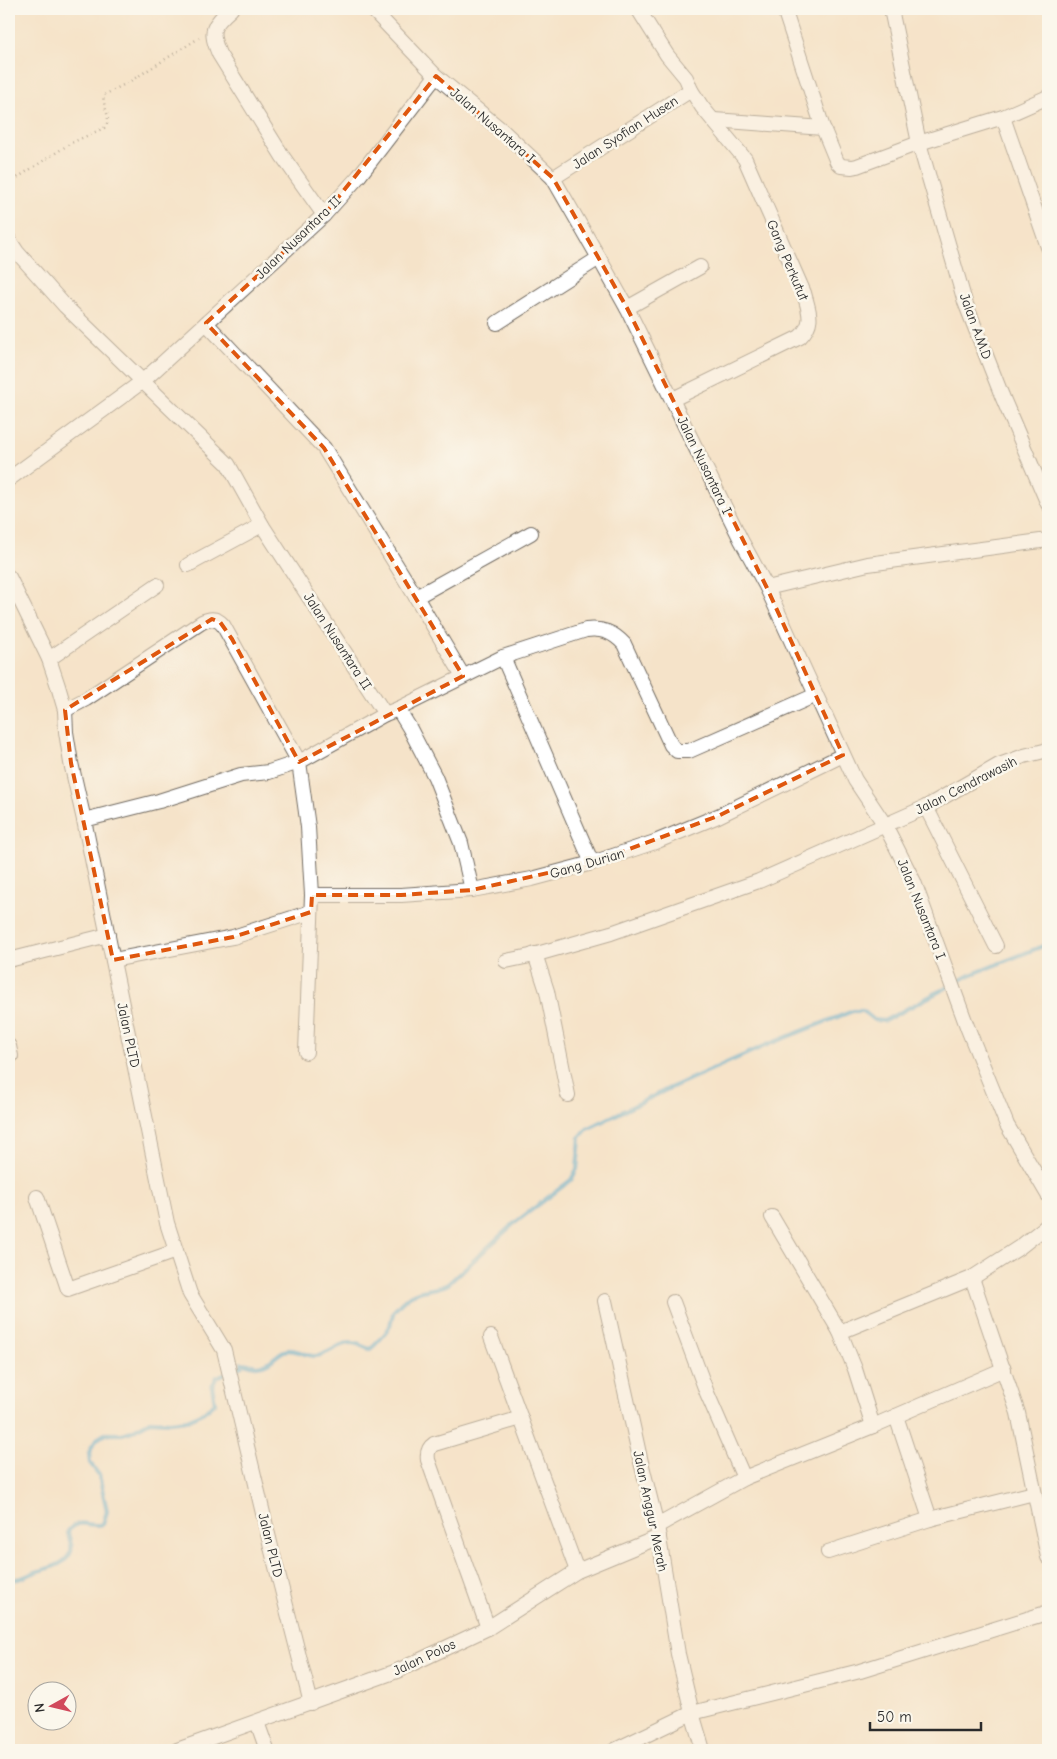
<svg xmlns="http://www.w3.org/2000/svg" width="1057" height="1759" font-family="'Comic Neue',sans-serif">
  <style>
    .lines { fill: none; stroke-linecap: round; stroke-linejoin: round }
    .stream { stroke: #55a7d0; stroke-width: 4.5 }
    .minor-casing { stroke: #726b62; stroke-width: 16 }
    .path { stroke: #726b62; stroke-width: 2.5; stroke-dasharray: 1 4; stroke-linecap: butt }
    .minor { stroke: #fff; stroke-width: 14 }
    .marked { fill: none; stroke: #df570e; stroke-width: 4; stroke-dasharray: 10 6; stroke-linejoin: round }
    .labels { text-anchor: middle; stroke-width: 5; stroke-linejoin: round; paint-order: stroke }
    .street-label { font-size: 14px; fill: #2b2b2b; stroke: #fbf7ec }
  </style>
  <rect width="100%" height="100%" fill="#fbf7ec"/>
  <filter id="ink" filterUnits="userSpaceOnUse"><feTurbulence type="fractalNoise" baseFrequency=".02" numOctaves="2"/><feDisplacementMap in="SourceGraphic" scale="10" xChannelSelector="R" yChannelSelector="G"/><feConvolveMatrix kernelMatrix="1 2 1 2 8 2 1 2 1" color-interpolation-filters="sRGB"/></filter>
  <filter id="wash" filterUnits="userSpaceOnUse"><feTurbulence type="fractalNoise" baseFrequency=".0096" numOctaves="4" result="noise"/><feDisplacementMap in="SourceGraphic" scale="20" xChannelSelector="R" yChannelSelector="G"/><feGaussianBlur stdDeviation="1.12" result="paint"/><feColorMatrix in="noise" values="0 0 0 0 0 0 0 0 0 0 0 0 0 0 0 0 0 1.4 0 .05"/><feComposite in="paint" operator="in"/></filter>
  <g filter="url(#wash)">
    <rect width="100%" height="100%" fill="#f5e3c9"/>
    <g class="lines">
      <!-- stream -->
      <path class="stream" d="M9 1579C21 1581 28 1574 39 1571 50 1568 67 1564 71 1551 73 1545 68 1538 68 1531 82 1516 89 1529 103 1524L107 1511 99 1475 90 1463 89 1453 91 1448 97 1439 105 1434H122L132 1431 150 1421 170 1422 187 1420 201 1414 215 1403 212 1386 217 1377 242 1366V1363C247 1363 252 1366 257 1366 269 1366 275 1355 284 1351 294 1347 305 1356 315 1356 328 1356 338 1342 352 1343 358 1343 364 1348 370 1349 374 1347 388 1331 390 1326 391 1321 392 1316 394 1311 398 1306 403 1301 408 1297 419 1288 436 1291 448 1284L512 1225 571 1180 577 1169 580 1137 587 1129 670 1088 769 1044 853 1011H863L874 1020 884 1021 970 975 1048 944"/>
    </g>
  </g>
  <g filter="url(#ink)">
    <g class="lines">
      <defs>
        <g id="minor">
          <path d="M231 9C212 26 209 30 219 54L283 157 324 215"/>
          <polyline points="372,9 436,76 504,132 553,178 599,258 627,308 741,540 767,588 855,780 885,825 914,882 968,1029 1007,1125 1048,1195"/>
          <polyline points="784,9 823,128 837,162 841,166 852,167 857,166 919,143 1003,117 1048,97"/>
          <polyline points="891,9 919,143 965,302 1002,396 1048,504"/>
          <polyline points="1003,117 1048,247"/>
          <polyline points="714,120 823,128"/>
          <polyline points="553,178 691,90 686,78 667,55 638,9"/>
          <polyline points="9,240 17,252 65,306 228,464 262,525 385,714"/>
          <polyline points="627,308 700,267"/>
          <polyline points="206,323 324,448 416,597 463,676"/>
          <polyline points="497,323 599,258"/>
          <path d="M673 399 800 337C815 322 809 312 804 293L745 159 702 107 691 90"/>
          <polyline points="9,479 143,381 324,215 359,176 436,76"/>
          <polyline points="188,565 262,525"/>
          <polyline points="9,577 49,659 58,686 65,710 66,732 71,763 84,820 167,1223 190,1294 224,1350 272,1551 311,1703"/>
          <polyline points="767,588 868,564 1048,540"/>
          <polyline points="416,597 531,533"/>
          <polyline points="503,657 592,863"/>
          <polyline points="49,659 157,585"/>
          <path d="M398 709 503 657 586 630C602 628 613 632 624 644L671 745 677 751H689L816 695"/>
          <path d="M65 710 86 699 202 622C210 618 217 618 223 625L299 762 308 827 312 895 306 1052"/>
          <polyline points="926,807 996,946"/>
          <polyline points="84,820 159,801 241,775 269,772 299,762 385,714 398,709 409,727 435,777 461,843 472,890"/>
          <polyline points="312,895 401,895 472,890 532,879 592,863 655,842 718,816 843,755"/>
          <polyline points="535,954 547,991 568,1095"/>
          <polyline points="9,960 108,935"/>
          <polyline points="113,960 233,937 311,912"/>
          <polyline points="506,961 530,956 611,933 759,881 926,807 999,765 1024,756 1048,750"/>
          <polyline points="9,1046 11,1056"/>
          <polyline points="37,1197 68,1289 176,1251"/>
          <polyline points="772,1217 840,1332"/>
          <polyline points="972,1278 1018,1413 1048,1557"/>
          <polyline points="605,1301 640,1458 657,1526 678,1654 692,1713 703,1750"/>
          <polyline points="673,1302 707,1393 744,1478"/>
          <polyline points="491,1337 577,1571"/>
          <polyline points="896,1416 930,1519"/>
          <polyline points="873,1426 855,1369 840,1332 972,1278 1020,1247 1048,1225"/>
          <polyline points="657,1526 744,1478 873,1426 1004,1369"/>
          <polyline points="828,1552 930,1519 1034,1493"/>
          <path d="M488 1628 428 1460C427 1453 428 1448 434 1444L521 1418"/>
          <polyline points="257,1722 267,1750"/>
          <polyline points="177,1750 397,1671 488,1628 577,1571 659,1537"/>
          <polyline points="615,1750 692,1713 860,1671 1043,1614 1048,1611"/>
        </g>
      </defs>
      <!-- minor casing -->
      <use href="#minor" class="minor-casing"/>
      <!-- path -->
      <path class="path" d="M9 183 71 143 104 128C114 118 101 106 104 95L129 82 199 38"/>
      <!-- minor -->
      <use href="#minor" class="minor"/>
    </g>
  </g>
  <!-- marked area -->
  <path d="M0 0H1057V1759H0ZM436 76 553 178 627 308 767 588 843 755 718 816 592 863 472 890 401 895H312L311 912 233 937 113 960 71 763 65 710 212 619 220 622 232 639 299 762 463 676 324 448 206 323 324 215Z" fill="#f5e3c9" fill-opacity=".55" fill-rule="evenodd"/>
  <path class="marked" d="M436 76 553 178 627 308 767 588 843 755 718 816 592 863 472 890 401 895H312L311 912 233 937 113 960 71 763 65 710 212 619 220 622 232 639 299 762 463 676 324 448 206 323 324 215Z"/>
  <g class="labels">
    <!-- street labels -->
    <g class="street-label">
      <text transform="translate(493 125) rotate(41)" y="5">Jalan Nusantara I</text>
      <text transform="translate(625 132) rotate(-33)" y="5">Jalan Syofian Husen</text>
      <text transform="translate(298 237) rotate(-44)" y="5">Jalan Nusantara II</text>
      <text transform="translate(788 260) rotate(67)" y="5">Gang Perkutut</text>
      <text transform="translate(976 326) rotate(70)" y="5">Jalan A.M.D</text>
      <text transform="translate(705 465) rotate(64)" y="5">Jalan Nusantara I</text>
      <text transform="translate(338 641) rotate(57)" y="5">Jalan Nusantara II</text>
      <text transform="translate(966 785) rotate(-27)" y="5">Jalan Cendrawasih</text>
      <text transform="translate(587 863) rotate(-16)" y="5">Gang Durian</text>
      <text transform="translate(922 909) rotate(68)" y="5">Jalan Nusantara I</text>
      <text transform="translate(129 1035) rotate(78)" y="5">Jalan PLTD</text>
      <text transform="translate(651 1511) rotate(78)" y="5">Jalan Anggur Merah</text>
      <text transform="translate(271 1545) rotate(76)" y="5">Jalan PLTD</text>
      <text transform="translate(424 1657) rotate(-25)" y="5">Jalan Polos</text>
    </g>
  </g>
  <!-- margin -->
  <rect width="1057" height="1759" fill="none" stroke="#fbf7ec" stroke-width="30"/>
  <!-- north arrow -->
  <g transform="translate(52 1706) rotate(262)"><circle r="24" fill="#fbf7ec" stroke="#a8a59f"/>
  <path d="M0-4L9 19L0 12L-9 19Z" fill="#d1495b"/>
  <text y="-8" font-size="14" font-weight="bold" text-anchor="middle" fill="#2b2b2b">N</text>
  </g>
  <!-- scale -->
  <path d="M870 1722v8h111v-8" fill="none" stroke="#2b2b2b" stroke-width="2.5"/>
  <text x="877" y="1722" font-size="15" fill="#2b2b2b" stroke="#fbf7ec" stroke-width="4" paint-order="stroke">50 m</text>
</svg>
